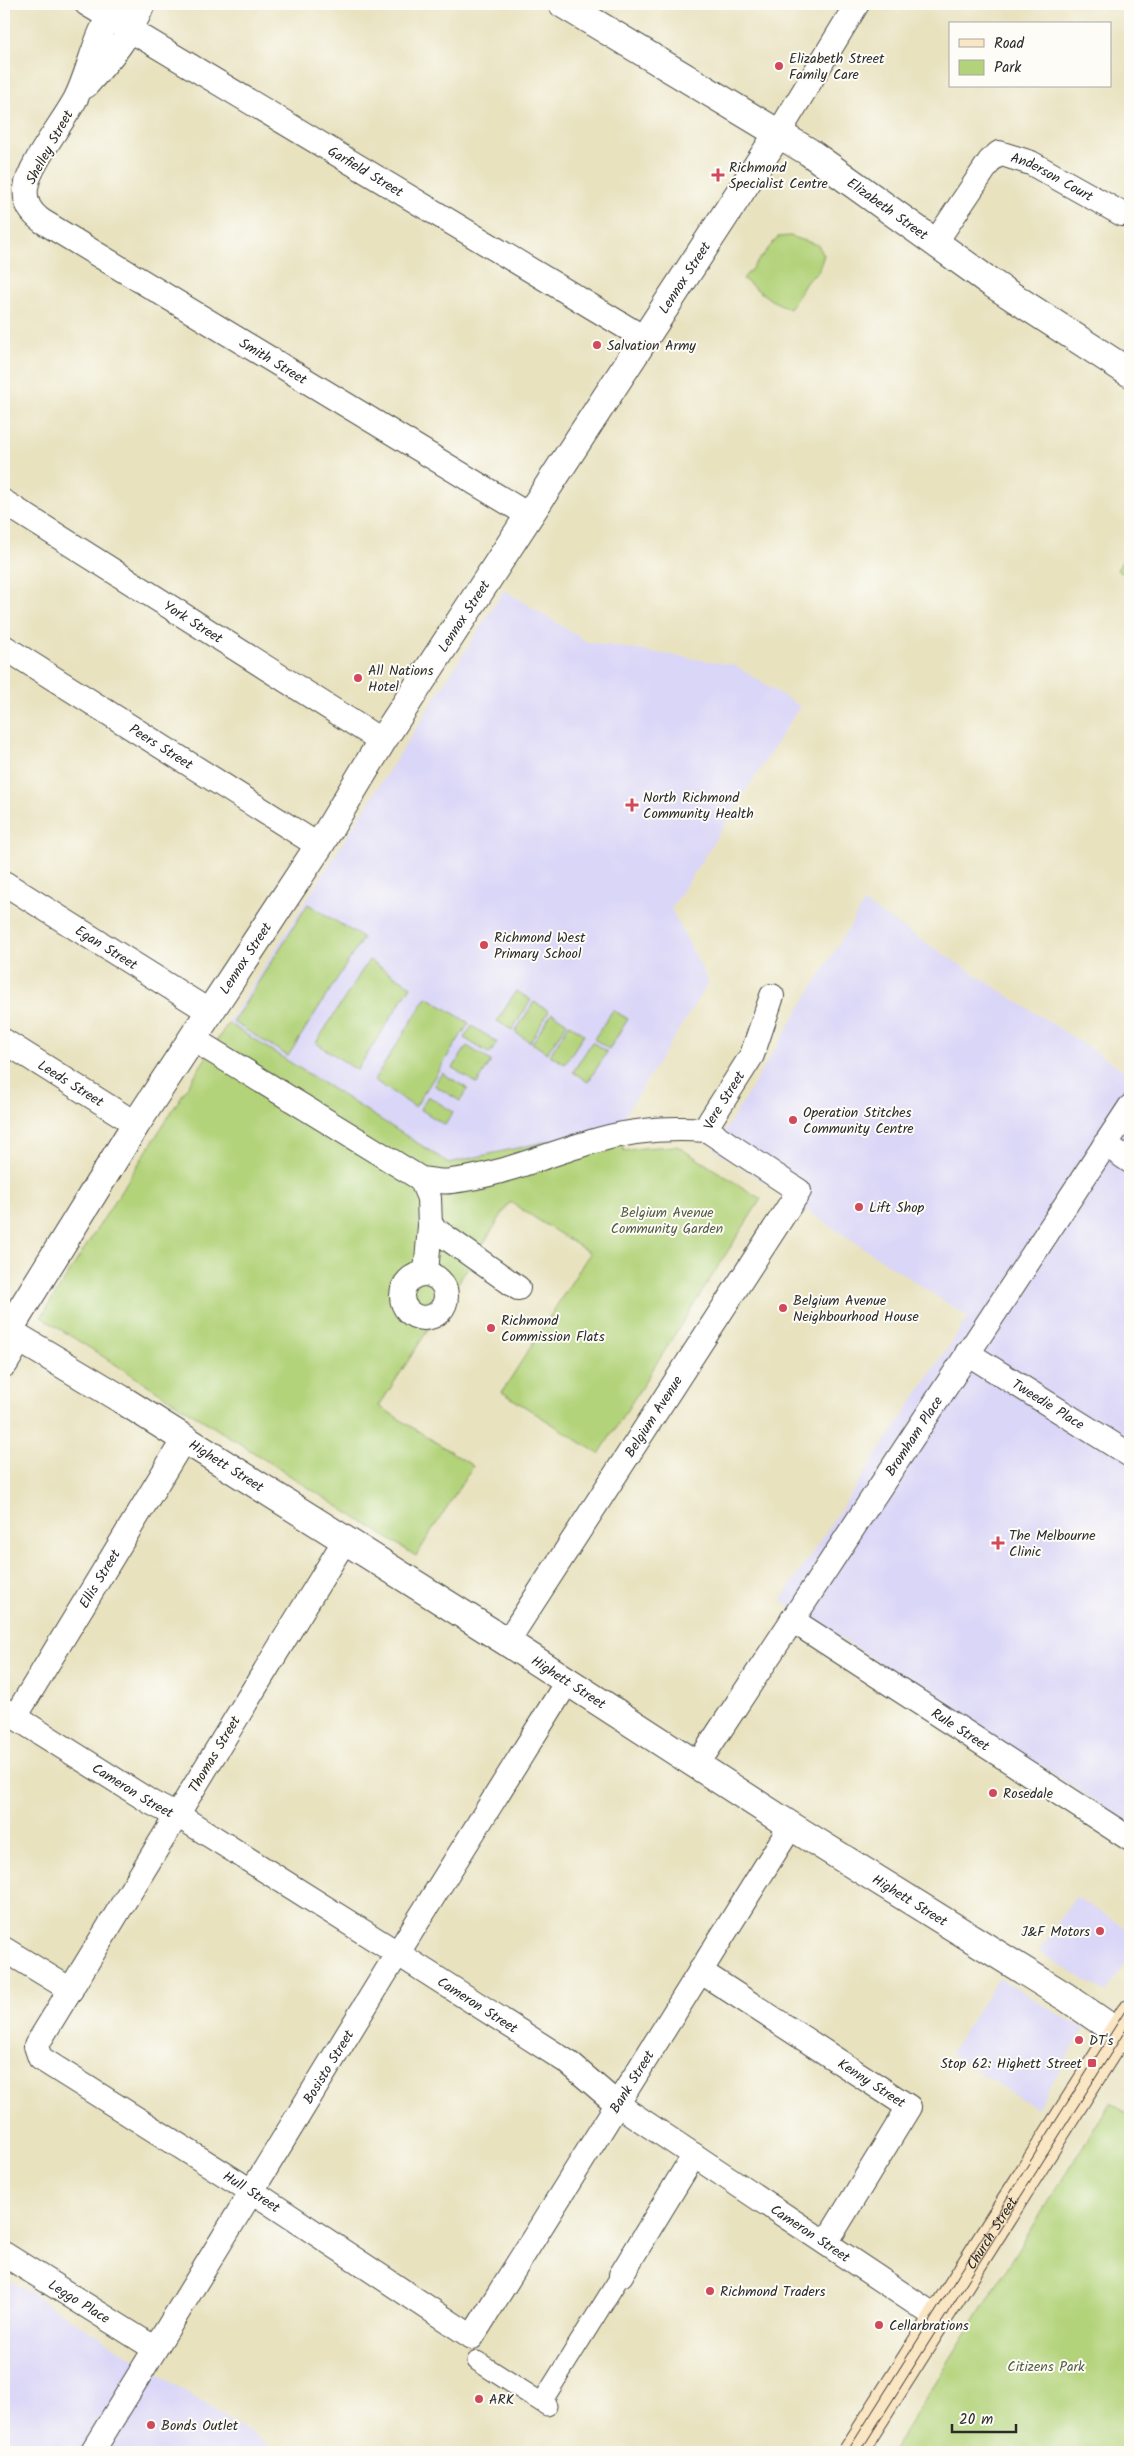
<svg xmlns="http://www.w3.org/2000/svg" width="1134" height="2456" font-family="Kalam,sans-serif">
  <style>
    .built { fill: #dad6f7 }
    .green { fill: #b3d37a; stroke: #6f7f52 }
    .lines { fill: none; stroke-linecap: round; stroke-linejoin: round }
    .pedestrian-casing { stroke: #474641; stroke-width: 21 }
    .minor-casing { stroke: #474641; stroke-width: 26 }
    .tertiary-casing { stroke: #474641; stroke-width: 30 }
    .secondary-casing { stroke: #474641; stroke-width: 30 }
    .pedestrian { stroke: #fff; stroke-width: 19 }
    .minor { stroke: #fff; stroke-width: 24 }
    .tertiary { stroke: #fff; stroke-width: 28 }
    .secondary { stroke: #fbe6c4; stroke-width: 28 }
    .tram { stroke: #2b2b2b; stroke-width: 1 }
    .poi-dot { fill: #d1495b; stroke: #fdfcf7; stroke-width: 2 }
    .labels { text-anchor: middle; stroke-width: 4; stroke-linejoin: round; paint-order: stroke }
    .poi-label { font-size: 14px; fill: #2b2b2b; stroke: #fdfcf7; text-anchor: start }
    .street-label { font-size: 14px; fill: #2b2b2b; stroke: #fdfcf7 }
    .park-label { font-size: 14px; fill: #545d43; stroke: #fdfcf7 }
  </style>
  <rect width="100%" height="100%" fill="#fdfcf7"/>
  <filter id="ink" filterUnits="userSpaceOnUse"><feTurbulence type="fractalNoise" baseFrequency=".02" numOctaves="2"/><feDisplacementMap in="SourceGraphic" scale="10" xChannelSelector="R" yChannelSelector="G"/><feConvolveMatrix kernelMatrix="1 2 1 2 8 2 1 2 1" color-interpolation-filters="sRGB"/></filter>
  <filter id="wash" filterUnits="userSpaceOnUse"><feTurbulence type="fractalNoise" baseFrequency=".0096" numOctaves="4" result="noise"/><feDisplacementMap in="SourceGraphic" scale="20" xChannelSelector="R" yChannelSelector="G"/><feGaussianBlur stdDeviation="1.12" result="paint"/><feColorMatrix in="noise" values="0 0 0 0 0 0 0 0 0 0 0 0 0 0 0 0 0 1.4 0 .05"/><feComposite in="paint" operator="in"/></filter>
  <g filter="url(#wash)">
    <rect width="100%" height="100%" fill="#e8e2bf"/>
    <!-- built -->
    <g class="built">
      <polygon points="504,590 587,642 734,665 800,706 671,909 709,982 618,1126 449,1163 228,1023"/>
      <polygon points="864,903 1130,1074 1130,1823 781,1600 968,1317 714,1149"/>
      <polygon points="1075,1896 1130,1931 1130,1954 1106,1993 1039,1952"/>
      <polygon points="999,1978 1084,2029 1037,2109 950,2053"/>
      <polygon points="4,2276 280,2452 14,2452 4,2446"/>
    </g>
    <!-- green -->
    <g class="green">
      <polygon points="790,236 818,245 824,255 818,272 807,281 790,309 771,300 743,279 778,237"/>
      <polygon points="1130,548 1130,578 1117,570"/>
      <polygon points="308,904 363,938 288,1056 233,1022"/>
      <polygon points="369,960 411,986 357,1070 316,1043"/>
      <polygon points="516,991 531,1000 512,1030 497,1021"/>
      <polygon points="427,997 469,1023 415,1107 374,1080"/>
      <polygon points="534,1002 549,1011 530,1042 515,1032"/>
      <polygon points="613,1010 628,1019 609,1049 594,1039"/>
      <polygon points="552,1013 567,1023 547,1053 532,1043"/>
      <polygon points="228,1023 449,1163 618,1126 624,1151 642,1148 677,1146 761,1199 599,1454 502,1392 590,1253 510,1202 379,1406 473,1466 416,1556 41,1317"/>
      <polygon points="569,1024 584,1034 565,1064 550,1055"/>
      <polygon points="472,1026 497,1042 490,1054 464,1038"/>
      <polygon points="592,1042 607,1052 588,1082 573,1072"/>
      <polygon points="467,1046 491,1061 477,1084 453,1068"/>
      <polygon points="442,1073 468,1089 460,1101 434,1085"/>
      <polygon points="428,1096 453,1112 445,1125 420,1109"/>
      <polygon points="1110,2103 1130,2115 1130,2452 892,2452"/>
    </g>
  </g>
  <g filter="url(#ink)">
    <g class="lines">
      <defs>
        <g id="pedestrian">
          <polyline points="477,2361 547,2406"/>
          <polyline points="542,2402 621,2275"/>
        </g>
        <g id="minor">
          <path id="s1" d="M87 4 644 338"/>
          <path id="s2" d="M118 4C95 31 91 67 76 98 64 121 28 166 26 188 24 203 31 213 42 221L530 516"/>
          <path d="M86 86C109 60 131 36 143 4"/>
          <polyline points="778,134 857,4"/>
          <path id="s3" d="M935 243 990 161 999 153 1031 163 1122 214"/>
          <path id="s4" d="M4 502 382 741"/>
          <path id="s5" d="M4 647 319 846"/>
          <path id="s6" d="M4 883 210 1012"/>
          <path d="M193 1039 421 1179C431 1180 442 1183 451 1181 499 1176 545 1155 591 1142 629 1130 668 1127 707 1130"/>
          <path id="s7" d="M4 1041 136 1124"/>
          <polyline points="1105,1144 1130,1161"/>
          <polyline points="421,1179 429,1198 430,1226 426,1273"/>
          <polyline points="430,1226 518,1288"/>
          <circle cx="424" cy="1296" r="22"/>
          <path id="s8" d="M967 1353 1130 1455"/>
          <path id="s9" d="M345 1540 36 2046 40 2058 267 2201 472 2337 791 1826"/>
          <path id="s10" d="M792 1620 1130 1839"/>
          <path id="s11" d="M507 1642 799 1191 707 1130 710 1121 752 1055 772 996"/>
          <path id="s12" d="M4 1710 152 1803 187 1821 397 1953 569 2063 617 2104 938 2318"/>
          <path id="s13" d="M15 1717 184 1439"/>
          <path id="s14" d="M697 1765 1130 1107"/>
          <polyline points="4,1949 71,1990"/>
          <path id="s15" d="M700 1971 909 2107 826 2243"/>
          <path id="s16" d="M4 2254 154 2348"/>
          <polyline points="621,2275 694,2155"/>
          <path id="s17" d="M92 2452 386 1972 567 1682"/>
        </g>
        <g id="tertiary">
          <path id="s18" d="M563 4 809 152 990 282 1130 373"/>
          <path id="s19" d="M4 1329 121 1399 507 1642 791 1826 1066 1997 1130 2041"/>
          <path id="s20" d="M8 1331 136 1124 319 846 382 741 778 134"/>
          <polyline points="4,1363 19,1338"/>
        </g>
        <g id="secondary">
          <path id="s21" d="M853 2452 1130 2014"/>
        </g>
      </defs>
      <!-- pedestrian casing -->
      <use href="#pedestrian" class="pedestrian-casing"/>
      <!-- minor casing -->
      <use href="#minor" class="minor-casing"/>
      <!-- tertiary casing -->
      <use href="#tertiary" class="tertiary-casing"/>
      <!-- secondary casing -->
      <use href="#secondary" class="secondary-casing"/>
      <!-- pedestrian -->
      <use href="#pedestrian" class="pedestrian"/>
      <!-- minor -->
      <use href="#minor" class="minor"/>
      <!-- tertiary -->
      <use href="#tertiary" class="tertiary"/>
      <!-- secondary -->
      <use href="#secondary" class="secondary"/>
      <!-- tram -->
      <g class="tram">
        <polyline points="847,2452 1130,2003"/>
        <polyline points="860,2452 1130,2023"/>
      </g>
    </g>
  </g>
  <!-- markers -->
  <g class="poi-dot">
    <circle cx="779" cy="66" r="5"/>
    <path d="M715.5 167.5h5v5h5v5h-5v5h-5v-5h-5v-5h5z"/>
    <circle cx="597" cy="345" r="5"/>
    <circle cx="358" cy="678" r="5"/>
    <path d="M629.5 797.5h5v5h5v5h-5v5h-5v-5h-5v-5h5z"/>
    <circle cx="484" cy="945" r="5"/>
    <circle cx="793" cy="1120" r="5"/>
    <circle cx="859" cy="1207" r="5"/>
    <circle cx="783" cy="1308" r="5"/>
    <circle cx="491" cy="1328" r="5"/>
    <path d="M995.5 1535.5h5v5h5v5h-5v5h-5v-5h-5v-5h5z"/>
    <circle cx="993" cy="1793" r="5"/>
    <circle cx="1100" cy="1931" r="5"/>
    <circle cx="1079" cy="2040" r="5"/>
    <rect x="1087" y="2058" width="10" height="10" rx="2.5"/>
    <circle cx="710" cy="2291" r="5"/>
    <circle cx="879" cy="2325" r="5"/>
    <circle cx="479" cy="2399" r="5"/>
    <circle cx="151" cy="2425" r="5"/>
  </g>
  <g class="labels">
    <!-- poi labels -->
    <g class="poi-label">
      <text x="789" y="63">Elizabeth Street<tspan x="789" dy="16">Family Care</tspan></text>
      <text x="729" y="172">Richmond<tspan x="729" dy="16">Specialist Centre</tspan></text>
      <text x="607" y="350">Salvation Army</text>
      <text x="368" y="675">All Nations<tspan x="368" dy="16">Hotel</tspan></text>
      <text x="643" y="802">North Richmond<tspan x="643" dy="16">Community Health</tspan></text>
      <text x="494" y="942">Richmond West<tspan x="494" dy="16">Primary School</tspan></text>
      <text x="803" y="1117">Operation Stitches<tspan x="803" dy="16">Community Centre</tspan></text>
      <text x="869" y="1212">Lift Shop</text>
      <text x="793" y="1305">Belgium Avenue<tspan x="793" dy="16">Neighbourhood House</tspan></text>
      <text x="501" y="1325">Richmond<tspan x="501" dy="16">Commission Flats</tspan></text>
      <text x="1009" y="1540">The Melbourne<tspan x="1009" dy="16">Clinic</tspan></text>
      <text x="1003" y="1798">Rosedale</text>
      <text x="1090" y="1936" text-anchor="end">J&amp;F Motors</text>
      <text x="1089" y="2045">DT's</text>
      <text x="1082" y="2068" text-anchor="end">Stop 62: Highett Street</text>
      <text x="720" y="2296">Richmond Traders</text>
      <text x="889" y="2330">Cellarbrations</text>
      <text x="489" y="2404">ARK</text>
      <text x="161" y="2430">Bonds Outlet</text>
    </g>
    <!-- street labels -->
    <g class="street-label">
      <text transform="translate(49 147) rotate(-61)" y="5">Shelley Street</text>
      <text dy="5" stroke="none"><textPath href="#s1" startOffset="325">Garfield Street</textPath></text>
      <text dy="5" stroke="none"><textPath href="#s3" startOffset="169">Anderson Court</textPath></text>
      <text dy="5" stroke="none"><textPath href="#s18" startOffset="384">Elizabeth Street</textPath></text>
      <text dy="5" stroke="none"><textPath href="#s20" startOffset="1252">Lennox Street</textPath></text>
      <text dy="5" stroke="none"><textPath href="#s2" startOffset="516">Smith Street</textPath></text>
      <text dy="5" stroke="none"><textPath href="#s20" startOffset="848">Lennox Street</textPath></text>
      <text dy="5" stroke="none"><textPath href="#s4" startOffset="224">York Street</textPath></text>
      <text dy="5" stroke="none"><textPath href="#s5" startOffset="186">Peers Street</textPath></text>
      <text dy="5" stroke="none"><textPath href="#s6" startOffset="121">Egan Street</textPath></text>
      <text dy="5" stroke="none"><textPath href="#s20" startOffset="442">Lennox Street</textPath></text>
      <text dy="5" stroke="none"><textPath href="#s7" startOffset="79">Leeds Street</textPath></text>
      <text dy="5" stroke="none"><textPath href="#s11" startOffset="682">Vere Street</textPath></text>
      <text dy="5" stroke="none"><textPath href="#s8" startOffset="96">Tweedie Place</textPath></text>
      <text dy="5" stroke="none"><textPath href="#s11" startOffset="269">Belgium Avenue</textPath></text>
      <text dy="5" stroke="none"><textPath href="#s14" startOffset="394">Bromham Place</textPath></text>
      <text dy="5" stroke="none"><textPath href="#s19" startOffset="261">Highett Street</textPath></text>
      <text dy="5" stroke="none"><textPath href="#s13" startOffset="162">Ellis Street</textPath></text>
      <text dy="5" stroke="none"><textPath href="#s19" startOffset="666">Highett Street</textPath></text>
      <text dy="5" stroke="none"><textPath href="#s10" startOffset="201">Rule Street</textPath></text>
      <text transform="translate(214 1754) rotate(-59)" y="5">Thomas Street</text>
      <text dy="5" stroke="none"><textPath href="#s12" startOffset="152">Cameron Street</textPath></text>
      <text dy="5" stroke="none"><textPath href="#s19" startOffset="1071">Highett Street</textPath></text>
      <text dy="5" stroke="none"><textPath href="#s12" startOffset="558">Cameron Street</textPath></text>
      <text dy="5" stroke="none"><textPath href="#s17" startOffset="452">Bosisto Street</textPath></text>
      <text dy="5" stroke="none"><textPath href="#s9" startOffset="1421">Bank Street</textPath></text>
      <text dy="5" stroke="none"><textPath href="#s15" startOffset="205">Kenny Street</textPath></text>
      <text dy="5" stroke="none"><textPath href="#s9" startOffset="856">Hull Street</textPath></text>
      <text dy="5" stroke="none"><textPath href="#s12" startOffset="962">Cameron Street</textPath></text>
      <text dy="5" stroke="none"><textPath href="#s21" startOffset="259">Church Street</textPath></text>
      <text dy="5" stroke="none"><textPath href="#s16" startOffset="89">Leggo Place</textPath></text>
    </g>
    <!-- park labels -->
    <g class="park-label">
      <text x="667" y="1217">Belgium Avenue<tspan x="667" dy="16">Community Garden</tspan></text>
      <text x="1046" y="2371">Citizens Park</text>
    </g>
  </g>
  <!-- margin -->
  <rect width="1134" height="2456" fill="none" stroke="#fdfcf7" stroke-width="20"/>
  <!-- legend -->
  <rect x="949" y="22" width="162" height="65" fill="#fdfcf7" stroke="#a9a8a5"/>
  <rect x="959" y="39" width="25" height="8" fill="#fbe6c4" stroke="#a9a8a5"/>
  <text x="994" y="48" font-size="15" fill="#2b2b2b">Road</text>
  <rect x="959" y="60" width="25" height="15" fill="#b3d37a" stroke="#a9a8a5"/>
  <text x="994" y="72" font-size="15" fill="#2b2b2b">Park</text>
  <!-- scale -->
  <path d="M952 2424v8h64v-8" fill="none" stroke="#2b2b2b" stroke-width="2.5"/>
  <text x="959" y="2424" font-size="15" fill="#2b2b2b" stroke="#fdfcf7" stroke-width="4" paint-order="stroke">20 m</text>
</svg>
